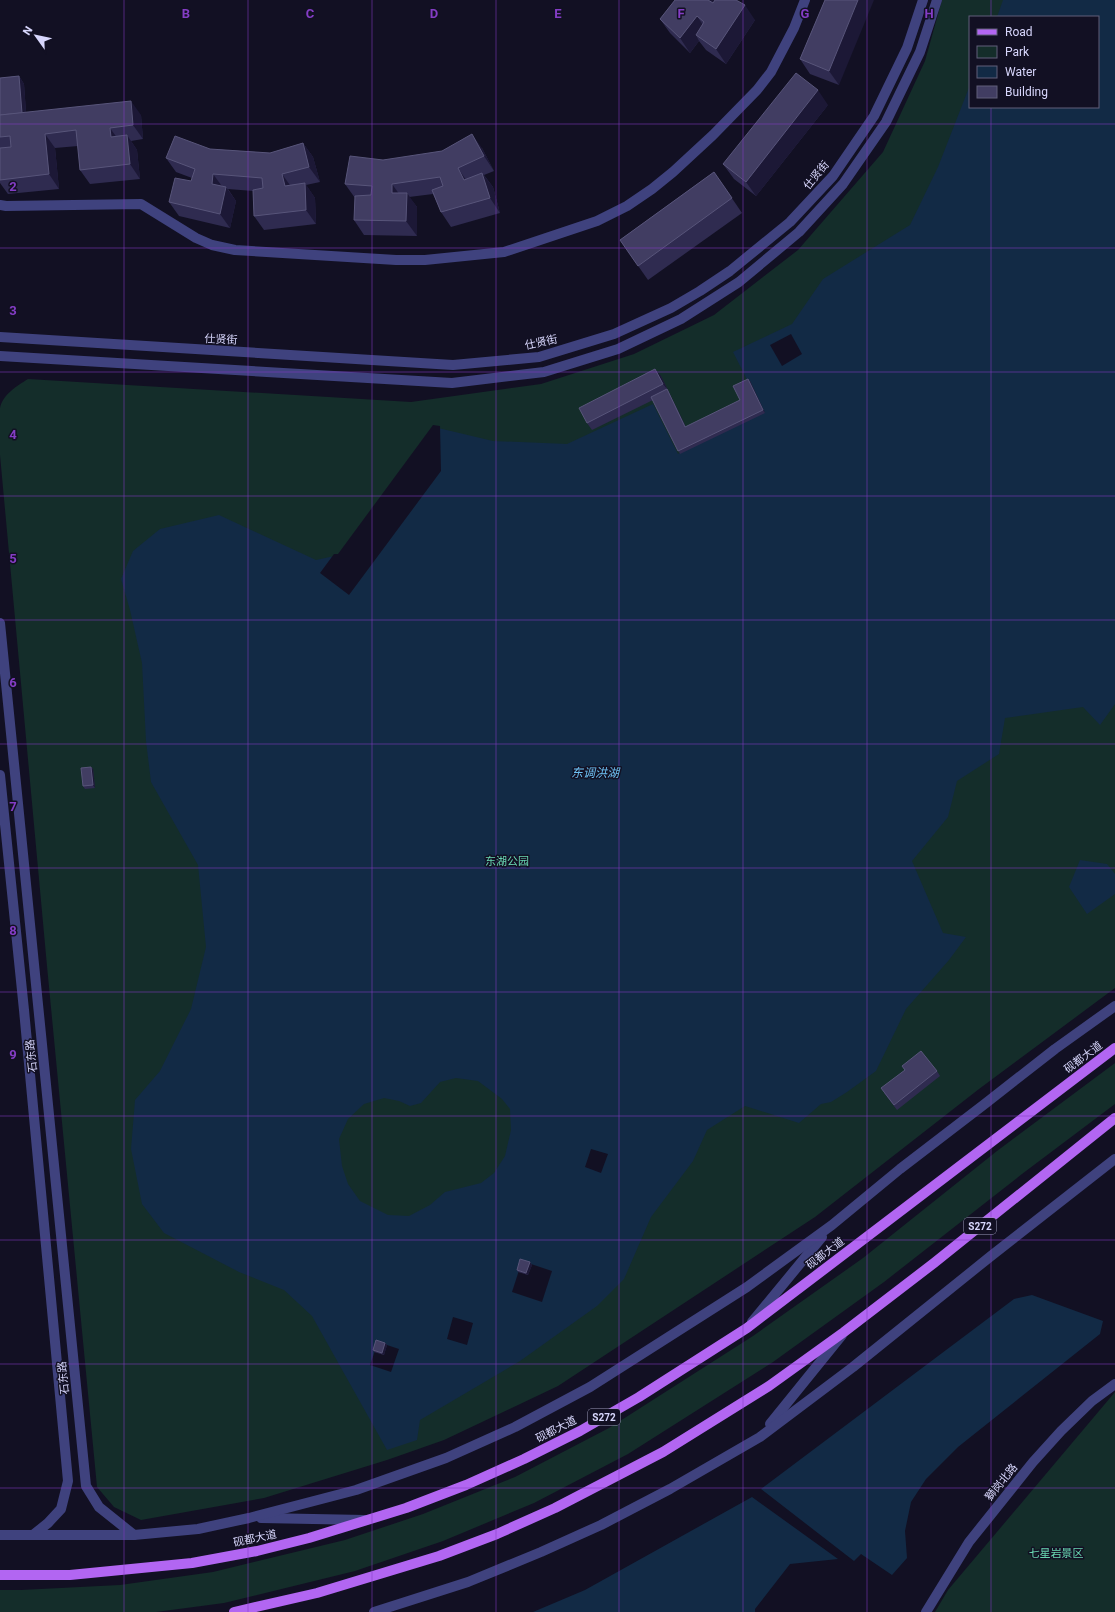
<svg xmlns="http://www.w3.org/2000/svg" width="1115" height="1612" font-family="Roboto,'Noto Sans SC',sans-serif">
  <style>
    .green { fill: #142d2a; fill-rule: evenodd }
    .water { fill: #122a45; fill-rule: evenodd }
    .pier { fill: #121023 }
    .lines { fill: none; stroke-linecap: round; stroke-linejoin: round }
    .minor { stroke: #3f427e; stroke-width: 10 }
    .major { stroke: #b266f2; stroke-width: 10 }
    .wall { fill: #2f2b50 }
    .shaded-wall { fill: #1c1836 }
    .building { fill: #413d62; stroke: #58557a }
    .grid { fill: none; stroke: #843dc5; stroke-width: 1; stroke-opacity: 0.55 }
    .labels { text-anchor: middle; stroke-width: 3; stroke-linejoin: round; paint-order: stroke }
    .shield { fill: #121023; stroke: #9c9bbb; stroke-width: 1 }
    .shield-label { font-size: 10px; font-weight: bold; fill: #d7d6fc }
    .street-label { font-size: 11px; fill: #d7d6fc; stroke: #121023 }
    .park-label { font-size: 11px; fill: #68d6b1; stroke: #121023 }
    .water-label { font-size: 12px; font-style: italic; fill: #6dc0f3; stroke: #121023 }
    .grid-label { font-size: 13px; text-anchor: middle; font-weight: bold; fill: #843dc5; stroke: #121023; stroke-width: 3; stroke-linejoin: round; paint-order: stroke }
  </style>
  <rect width="100%" height="100%" fill="#121023"/>
  <!-- green -->
  <g class="green">
    <path d="M942 0H1115V988L979 1089 815 1217 558 1386 444 1440 387 1460 264 1498 141 1520 114 1507 97 1487 47 966 0 455C0 443 0 418 0 408 3 394 17 386 28 379L411 402 541 384 634 354 714 315 798 250 883 152 925 61ZM970 17H1098V107H970Z"/>
    <polygon points="1115,1063 1115,1104 1022,1174 884,1282 773,1362 628,1454 534,1503 443,1541 355,1571 224,1603 156,1612 0,1612 0,1590 21,1590 120,1585 213,1572 345,1540 423,1514 515,1477 609,1428 753,1336 863,1258 997,1151"/>
    <polygon points="1115,1392 1115,1612 935,1612 948,1590"/>
  </g>
  <!-- water -->
  <g class="water">
    <path d="M1003 0H1115V704L1100 725 1083 707 1005 718 999 754 957 781 948 817 912 861 943 933 966 937 949 960 906 1009 876 1071 847 1092 831 1102 821 1104 799 1123 745 1106 707 1130 693 1161 651 1217 624 1279 597 1306 520 1361 420 1420 417 1440 387 1450 312 1316 284 1290 239 1272 164 1233 142 1204 131 1149 135 1100 160 1071 191 1009 206 947 198 865 151 782 146 741 142 663 130 610 121 579 133 551 160 529 219 515 316 560 339 555 434 427 493 441 567 444 653 404 678 454 763 411 733 352 792 324 823 279 910 225 938 167 970 85V107H1098V17H997ZM456 1078 478 1081 502 1099 510 1109 511 1130 505 1156 494 1173 481 1183 445 1192 430 1205 409 1216 388 1215 360 1201 348 1184 342 1166 339 1139 348 1119 364 1104 384 1098 399 1101 410 1106 421 1103 440 1082Z"/>
    <polygon points="1080,860 1107,864 1115,874 1115,894 1087,914 1069,887"/>
    <polygon points="1032,1295 1103,1321 1100,1334 958,1447 926,1479 911,1502 905,1531 907,1558 892,1575 861,1554 854,1561 761,1489 1014,1299"/>
    <polygon points="752,1497 838,1559 790,1564 755,1609 755,1612 533,1612 585,1590"/>
  </g>
  <!-- pier -->
  <g class="pier">
    <polygon points="791,334 802,354 782,366 770,345"/>
    <polygon points="433,425 440,426 441,471 349,595 320,573 334,554 338,554"/>
    <polygon points="591,1149 608,1154 601,1173 585,1167"/>
    <polygon points="522,1261 552,1271 542,1302 512,1292"/>
    <polygon points="453,1317 473,1323 467,1345 447,1339"/>
    <polygon points="378,1342 399,1349 391,1372 370,1365"/>
  </g>
  <g class="lines">
    <!-- minor -->
    <g class="minor">
      <polyline points="0,205 6,206 141,204 196,238 212,245 235,250 396,260 425,260 504,252 597,221 627,206 652,189 673,172 713,135 757,90 771,72 794,28 805,0"/>
      <polyline points="0,337 453,365 539,357 614,334 671,308 700,291 730,271 790,222 833,176 874,116 907,48 923,0"/>
      <polyline points="0,356 452,383 544,372 618,349 681,319 739,282 799,232 843,184 886,122 920,52 937,0"/>
      <polyline points="0,623 86,1486 99,1507 134,1535"/>
      <polyline points="0,775 24,1010 68,1481 61,1509 48,1523 33,1535"/>
      <polyline points="752,1322 822,1237"/>
      <polyline points="770,1424 842,1335"/>
      <polyline points="261,1518 365,1520"/>
      <polyline points="0,1535 134,1535 198,1529 249,1518 356,1490 446,1458 515,1427 590,1387 747,1287 832,1225 900,1169 986,1103 1055,1049 1115,1006"/>
      <polyline points="374,1612 468,1582 541,1552 601,1525 670,1489 760,1437 853,1367 991,1256 1115,1159"/>
      <polyline points="926,1612 969,1542 1033,1462 1061,1431 1092,1401 1115,1384"/>
    </g>
    <!-- major -->
    <g class="major">
      <polyline points="0,1575 70,1575 192,1563 257,1551 309,1538 406,1508 466,1485 524,1459 580,1431 639,1397 747,1328 1115,1048"/>
      <polyline points="234,1612 317,1593 439,1556 497,1534 555,1508 663,1452 769,1386 844,1332 934,1263 1115,1118"/>
    </g>
  </g>
  <!-- wall -->
  <g class="wall">
    <polygon points="675,0 755,20 726,64 706,50 699,41 690,53 670,33 660,19"/>
    <polygon points="825,0 839,85 810,74 800,59"/>
    <polygon points="19,76 24,84 26,112 141,115 143,139 131,141 137,150 140,179 90,184 80,170 78,146 55,148 59,189 8,194 0,183 0,78"/>
    <polygon points="828,105 756,196 734,179 723,164"/>
    <polygon points="303,143 313,157 320,182 306,185 315,198 316,224 264,230 254,216 253,191 228,189 236,201 230,228 179,216 169,202 191,181 192,178 176,172 166,158 210,149 270,153"/>
    <polygon points="482,148 494,171 484,175 493,187 500,213 451,227 441,212 433,194 409,197 417,207 417,236 364,235 354,220 355,198 345,184 383,160"/>
    <polygon points="714,172 742,213 648,280 620,240"/>
    <polygon points="661,376 686,427 740,400 750,381 765,413 680,454 653,400 592,430 587,423"/>
    <polygon points="91,767 93,769 95,788 85,789 83,786"/>
    <polygon points="902,1066 937,1071 940,1076 897,1110 884,1093 905,1070"/>
    <polygon points="530,1262 532,1265 528,1275 518,1272 517,1270"/>
    <polygon points="385,1343 387,1345 384,1355 374,1352 373,1350"/>
  </g>
  <!-- shaded-wall -->
  <g class="shaded-wall">
    <polygon points="706,0 721,0 715,13"/>
    <polygon points="858,0 874,0 839,85 829,71"/>
    <polygon points="745,5 755,20 726,64 716,49"/>
    <polygon points="697,16 707,31 696,35 699,41 690,53 680,38"/>
    <polygon points="19,76 24,84 27,126 22,118"/>
    <polygon points="818,90 828,105 756,196 746,182"/>
    <polygon points="131,101 141,115 143,139 133,125"/>
    <polygon points="110,128 120,142 111,137"/>
    <polygon points="45,134 55,148 59,189 49,174"/>
    <polygon points="472,134 482,148 494,171 484,156"/>
    <polygon points="127,135 137,150 140,179 130,164"/>
    <polygon points="303,143 313,157 320,182 309,167"/>
    <polygon points="458,168 468,183 464,180"/>
    <polygon points="482,173 493,187 500,213 490,198"/>
    <polygon points="213,174 224,189 212,184"/>
    <polygon points="282,174 292,188 285,186"/>
    <polygon points="305,183 315,198 316,224 306,210"/>
    <polygon points="392,184 402,198 392,193"/>
    <polygon points="226,187 236,201 230,228 220,214"/>
    <polygon points="407,193 417,207 417,236 406,221"/>
    <polygon points="655,369 661,376 687,429 667,389 663,384"/>
    <polygon points="748,379 750,381 765,413 763,410"/>
    <polygon points="91,767 93,769 95,788 93,785"/>
    <polygon points="530,1262 532,1265 528,1275 526,1273"/>
    <polygon points="385,1343 387,1345 384,1355 382,1353"/>
  </g>
  <!-- building -->
  <g class="building">
    <polygon points="675,0 708,0 713,3 715,0 736,0 745,5 716,49 696,35 704,22 697,16 680,38 660,19"/>
    <polygon points="825,0 858,0 829,71 800,59"/>
    <polygon points="796,73 818,90 746,182 723,164"/>
    <polygon points="19,76 22,113 0,115 0,78"/>
    <polygon points="131,101 133,125 110,128 111,137 127,135 130,164 80,170 76,130 45,134 49,174 0,180 0,148 11,147 10,136 0,137 0,115"/>
    <polygon points="472,134 484,156 458,168 464,180 482,173 490,198 441,212 432,190 443,186 440,177 392,184 392,193 407,193 406,221 354,220 355,196 371,195 372,186 345,184 350,156 383,160 442,151"/>
    <polygon points="175,136 210,149 270,153 303,143 309,167 282,174 285,186 305,183 306,210 254,216 253,190 263,188 262,178 213,174 212,184 226,187 220,214 169,202 175,178 191,181 195,169 166,158"/>
    <polygon points="714,172 732,198 638,266 620,240"/>
    <polygon points="655,369 663,384 587,423 579,408"/>
    <polygon points="748,379 763,410 678,451 651,397 667,389 685,427 740,400 733,386"/>
    <polygon points="91,767 93,785 83,786 81,768"/>
    <polygon points="921,1051 937,1071 894,1105 881,1088 905,1070 902,1066"/>
    <polygon points="520,1259 530,1262 526,1273 517,1270"/>
    <polygon points="376,1340 385,1343 382,1353 373,1350"/>
  </g>
  <!-- grid -->
  <path class="grid" d="M124 0V1612M248 0V1612M372 0V1612M496 0V1612M619 0V1612M743 0V1612M867 0V1612M991 0V17M991 107V1612M0 124H1115M0 248H1115M0 372H1115M0 496H1115M0 620H1115M0 744H1115M0 868H1115M0 992H1115M0 1116H1115M0 1240H1115M0 1364H1115M0 1488H1115"/>
  <g class="labels">
    <!-- shield labels -->
    <g class="shield">
      <rect x="964" y="1218" width="32" height="16" rx="3"/>
      <rect x="588" y="1409" width="32" height="16" rx="3"/>
    </g>
    <g class="shield-label">
      <text x="980" y="1230">S272</text>
      <text x="604" y="1421">S272</text>
    </g>
    <!-- street labels -->
    <g class="street-label">
      <text transform="translate(816 175) rotate(-50)" y="4">仕贤街</text>
      <text transform="translate(221 339) rotate(3)" y="4">仕贤街</text>
      <text transform="translate(541 342) rotate(-12)" y="4">仕贤街</text>
      <text transform="translate(31 1056) rotate(-96)" y="4">石东路</text>
      <text transform="translate(1083 1057) rotate(-37)" y="4">砚都大道</text>
      <text transform="translate(825 1253) rotate(-37)" y="4">砚都大道</text>
      <text transform="translate(63 1378) rotate(-96)" y="4">石东路</text>
      <text transform="translate(556 1429) rotate(-27)" y="4">砚都大道</text>
      <text transform="translate(1001 1482) rotate(-51)" y="4">獅岗北路</text>
      <text transform="translate(255 1538) rotate(-12)" y="4">砚都大道</text>
    </g>
    <!-- park labels -->
    <g class="park-label">
      <text x="507" y="865">东湖公园</text>
      <text x="1056" y="1557">七星岩景区</text>
    </g>
    <!-- water labels -->
    <g class="water-label">
      <text x="595" y="777">东调洪湖</text>
    </g>
  </g>
  <g class="grid-label">
    <text x="186" y="18">B</text>
    <text x="310" y="18">C</text>
    <text x="434" y="18">D</text>
    <text x="558" y="18">E</text>
    <text x="681" y="18">F</text>
    <text x="805" y="18">G</text>
    <text x="929" y="18">H</text>
    <text x="13" y="191">2</text>
    <text x="13" y="315">3</text>
    <text x="13" y="439">4</text>
    <text x="13" y="563">5</text>
    <text x="13" y="687">6</text>
    <text x="13" y="811">7</text>
    <text x="13" y="935">8</text>
    <text x="13" y="1059">9</text>
  </g>
  <!-- legend -->
  <rect x="969" y="16" width="130" height="92" fill="#121023" stroke="#615f7a"/>
  <rect x="977" y="29" width="20" height="6" fill="#b266f2" stroke="#615f7a"/>
  <text x="1005" y="36" font-size="12" fill="#d7d6fc">Road</text>
  <rect x="977" y="46" width="20" height="12" fill="#142d2a" stroke="#615f7a"/>
  <text x="1005" y="56" font-size="12" fill="#d7d6fc">Park</text>
  <rect x="977" y="66" width="20" height="12" fill="#122a45" stroke="#615f7a"/>
  <text x="1005" y="76" font-size="12" fill="#d7d6fc">Water</text>
  <rect x="977" y="86" width="20" height="12" fill="#413d62" stroke="#615f7a"/>
  <text x="1005" y="96" font-size="12" fill="#d7d6fc">Building</text>
  <!-- north arrow -->
  <g transform="translate(36 36) rotate(303)" stroke="#121023" stroke-width="3" paint-order="stroke">
  <path d="M0-3L7 15L0 10L-7 15Z" fill="#d7d6fc"/>
  <text y="-6" font-size="11" font-weight="bold" text-anchor="middle" fill="#d7d6fc">N</text>
  </g>
</svg>
